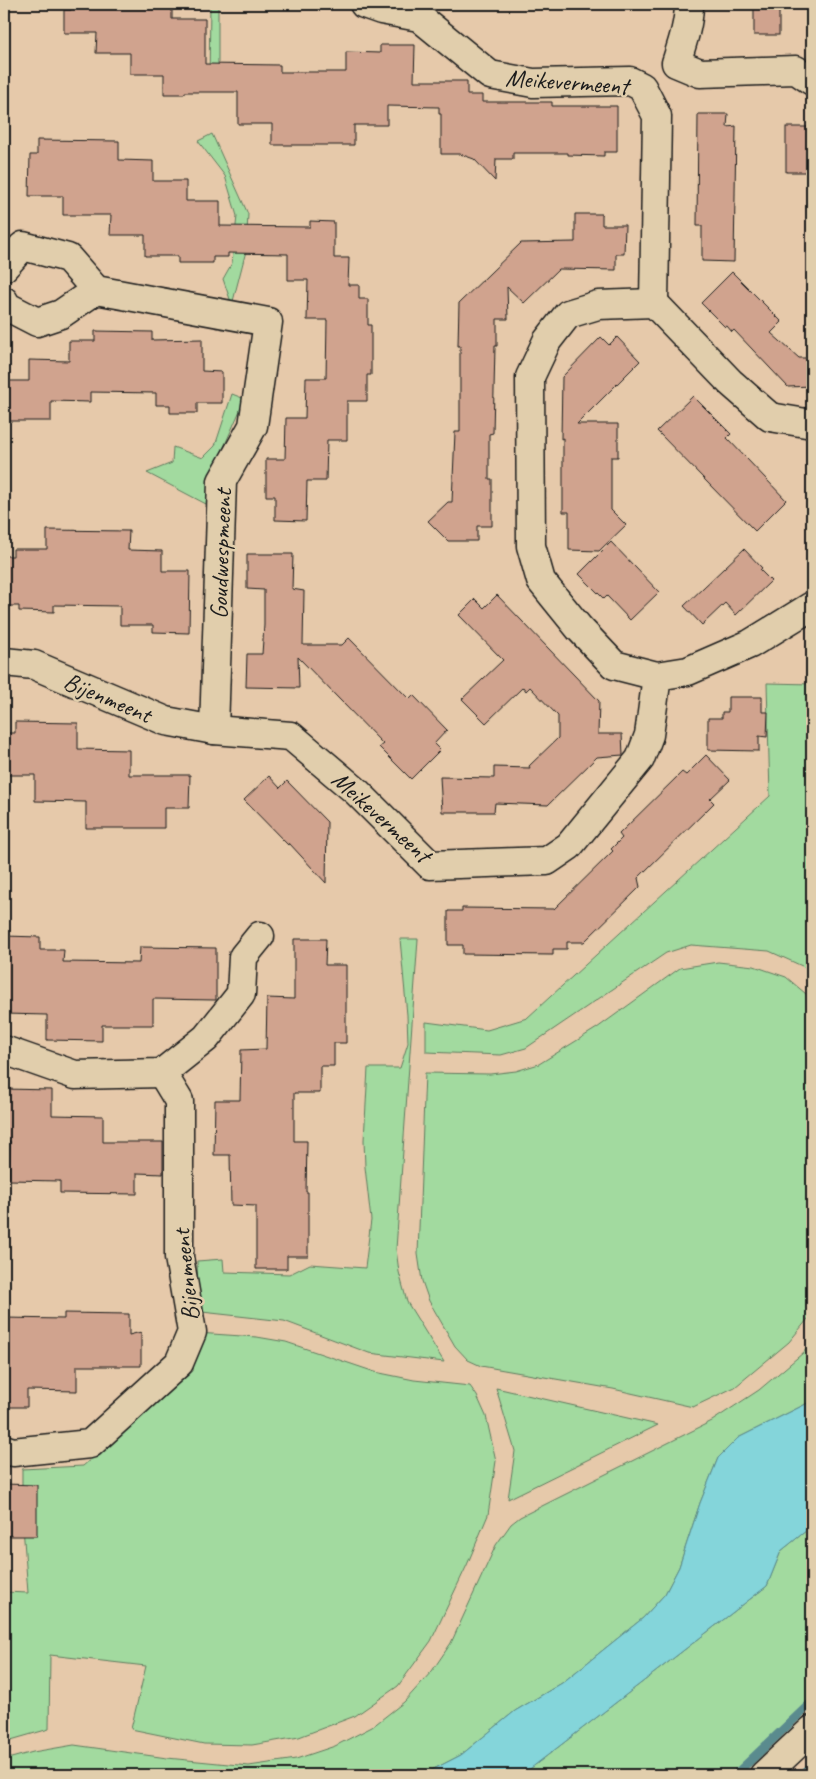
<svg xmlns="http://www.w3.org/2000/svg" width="816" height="1779" font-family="Caveat,sans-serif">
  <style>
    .green { fill: #a2da9f; stroke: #5f7b5e }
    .water { fill: #84d5da; stroke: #5a8b8e }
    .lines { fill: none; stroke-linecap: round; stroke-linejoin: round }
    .stream { stroke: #5a8b8e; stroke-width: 9 }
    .building { fill: #d0a38e; stroke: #1c1c1c }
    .street-casing { stroke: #1c1c1c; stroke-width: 31 }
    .street { stroke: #e1ceac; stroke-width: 28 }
    .labels { text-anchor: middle; stroke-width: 5; stroke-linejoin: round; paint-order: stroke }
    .street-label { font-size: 25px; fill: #1c1c1c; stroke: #e1ceac }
  </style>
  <rect width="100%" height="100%" fill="#e6c9aa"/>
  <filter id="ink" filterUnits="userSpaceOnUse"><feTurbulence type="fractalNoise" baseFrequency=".02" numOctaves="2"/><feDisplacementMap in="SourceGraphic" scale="10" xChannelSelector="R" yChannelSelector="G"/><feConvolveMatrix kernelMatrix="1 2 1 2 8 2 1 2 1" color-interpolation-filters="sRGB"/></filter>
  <g filter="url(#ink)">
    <!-- green -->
    <g class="green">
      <polygon points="210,4 218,4 218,74 209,84"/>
      <polygon points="212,134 248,214 246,251 232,305 223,279 232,263 237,216 225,176 198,141"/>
      <polygon points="232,394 245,399 216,465 206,504 147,473 172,463 173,447 203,458 215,446"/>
      <polygon points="767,683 812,684 812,975 802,966 769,951 691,945 666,953 526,1048 501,1055 426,1052 426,1022 487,1030 527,1018 770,796"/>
      <polygon points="400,939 418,939 396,1249 399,1272 407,1302 444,1362 369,1353 284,1321 202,1312 198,1291 197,1261 223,1259 224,1272 290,1274 310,1264 365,1268 371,1220 365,1167 364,1140 368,1068 400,1068 408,1043 407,1015"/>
      <polygon points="718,962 754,966 786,977 812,999 812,1314 789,1342 735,1387 693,1407 613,1389 481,1366 468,1360 455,1346 429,1301 422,1281 418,1254 425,1073 490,1074 516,1071 539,1064 597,1028 680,968"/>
      <polygon points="197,1333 257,1337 286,1342 375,1372 414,1380 470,1386 477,1396 486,1416 496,1461 488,1515 467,1565 431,1641 398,1686 355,1716 299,1737 252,1745 204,1744 131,1729 146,1666 50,1655 49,1729 4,1742 4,1592 28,1593 22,1513 22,1469 83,1466 193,1371"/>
      <polygon points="812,1342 812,1401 738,1438 718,1458 700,1503 679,1567 665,1594 643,1618 562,1683 515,1711 461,1755 422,1775 4,1775 4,1760 33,1752 74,1745 167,1758 249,1766 296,1759 335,1746 372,1727 404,1702 432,1671 451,1643 496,1545 511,1524 520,1517 712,1421 759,1390 803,1353"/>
      <polygon points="496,1388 658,1425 508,1499 515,1451"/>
      <polygon points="812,1526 812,1700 732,1775 522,1775 767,1586 781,1551"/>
    </g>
    <!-- water -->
    <polygon class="water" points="812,1401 812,1526 781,1551 767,1586 522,1775 422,1775 461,1755 515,1711 562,1683 643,1618 665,1594 679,1567 700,1503 718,1458 738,1438"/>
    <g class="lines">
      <!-- stream -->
      <g class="stream">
        <polyline points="735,1775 812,1702"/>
        <polyline points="802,1775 812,1766"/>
      </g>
    </g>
    <!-- building -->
    <g class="building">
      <polygon points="71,4 172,4 172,19 205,19 205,64 280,65 280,72 346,72 346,52 380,53 380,45 415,45 414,81 467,81 467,95 482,95 482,102 552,102 552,106 617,106 617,152 604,152 604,156 568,155 568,153 513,153 513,159 496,159 495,181 474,159 460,154 441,154 441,114 439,114 439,107 387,106 387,125 354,125 354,145 272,145 272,124 238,124 238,92 185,92 184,94 164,94 164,74 130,74 130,53 96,53 97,33 64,33 64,10 71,10"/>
      <rect x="754" y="4" width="25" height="31"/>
      <polygon points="698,114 728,114 727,127 736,126 734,262 702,261 702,226 697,226"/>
      <rect x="786" y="127" width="26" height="45"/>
      <polygon points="37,140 119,141 119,160 153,161 153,181 186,181 186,201 220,201 220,226 310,227 310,221 334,222 334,258 349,258 348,285 359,285 359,299 368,299 368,325 371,325 371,375 367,375 367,401 347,401 347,440 327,440 326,481 307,481 306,521 275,520 275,496 266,496 266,459 285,459 286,418 305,418 306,378 326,378 327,320 307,320 308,280 288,280 288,254 228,253 228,257 213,257 213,263 178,263 178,256 145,256 145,235 110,235 111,215 63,215 63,196 29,196 30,155 37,155"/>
      <polygon points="575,214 602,214 602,225 625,225 624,254 616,254 616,270 559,269 524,303 507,287 508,319 497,319 497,346 495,346 493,433 489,434 489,479 492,479 492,526 477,526 477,541 448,541 428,521 448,502 452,502 455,432 460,432 460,346 458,346 459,303 521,243 575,242"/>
      <polygon points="732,272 782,322 771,333 799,358 812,358 812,386 788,387 734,330 732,332 727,326 725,327 701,303"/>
      <polygon points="95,331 152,332 152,340 202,339 202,371 222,372 222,403 197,403 197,413 170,413 170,405 156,405 156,393 90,392 90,402 51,401 51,421 10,421 10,411 4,410 4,381 29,381 29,360 69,361 69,341 95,341"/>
      <polygon points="601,337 609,345 617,337 640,361 577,424 618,424 618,457 611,457 611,510 626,525 599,551 569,550 569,512 563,512 563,438 561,439 562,377"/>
      <polygon points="693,396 731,434 727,438 786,500 755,531 657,431"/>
      <polygon points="47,530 129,531 128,550 162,551 162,571 190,571 189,633 153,632 153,625 120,625 120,606 54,605 54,612 19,611 19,606 4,606 4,556 13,556 13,549 47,549"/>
      <polygon points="611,542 659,592 630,620 607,596 604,599 579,574"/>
      <polygon points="744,549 762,568 760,570 771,581 736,615 725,603 702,625 684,606"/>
      <polygon points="247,554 293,554 292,589 304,591 303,645 342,645 349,638 409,699 413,695 447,730 434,744 440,750 411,779 379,747 383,744 298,657 299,688 246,687 247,654 262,654 264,625 264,590 247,589"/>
      <polygon points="497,595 599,701 598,734 622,734 623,755 597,757 548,805 495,803 494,812 442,812 440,777 494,778 494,767 530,768 529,766 558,738 558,716 530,687 526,691 523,687 486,723 462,699 503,660 459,615 475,599 484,608"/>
      <polygon points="728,697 762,697 762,712 768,712 767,737 759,736 759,751 708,750 708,718 722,718 722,712 728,712"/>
      <polygon points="15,722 78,723 78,749 129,750 129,775 190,775 189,808 164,808 164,828 86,828 86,802 35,801 35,775 4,775 4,733 15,733"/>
      <polygon points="706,755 730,780 710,799 714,803 638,878 640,887 584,942 567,942 567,949 553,949 553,955 463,954 463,945 448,945 448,911 462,911 462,908 554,909 613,851 611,849 622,838 619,834 682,772 686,775"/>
      <polygon points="269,776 280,788 287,781 327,822 326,883 289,843 288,845 244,800"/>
      <polygon points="4,936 40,937 40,950 64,950 63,962 139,963 140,947 216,948 216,1000 153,999 153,1025 102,1025 102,1041 47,1040 47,1015 4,1014"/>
      <polygon points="294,939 326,939 325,965 346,965 346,1043 334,1043 334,1066 320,1066 320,1093 294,1093 294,1141 307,1141 306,1192 308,1192 308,1256 287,1256 287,1269 256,1269 256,1206 231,1205 230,1155 214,1155 215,1100 240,1100 241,1050 266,1049 267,998 294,999"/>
      <polygon points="4,1089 52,1090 52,1115 103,1116 103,1142 163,1142 163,1174 137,1173 137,1194 60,1193 60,1181 9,1180 10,1141 4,1141"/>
      <polygon points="64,1313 129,1314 129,1335 141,1332 141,1366 77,1366 77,1391 27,1390 27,1407 4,1407 4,1318 64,1319"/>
      <polygon points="4,1484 37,1485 37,1536 4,1536"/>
    </g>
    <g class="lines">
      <defs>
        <g id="street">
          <polyline points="364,4 381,10 419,17 490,75 533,83 630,81 642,87 657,116 654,303"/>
          <path d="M689 4C689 24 682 44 676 63L700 73 796 70 812 81"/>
          <polyline points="4,267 23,246 68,258 96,290 268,322 253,426 222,481 214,730"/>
          <polyline points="4,301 4,305 37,322 61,314 96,290"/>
          <polyline points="812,424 770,417 730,382 654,303 598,305 568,314 547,341 530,377 531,546 541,581 579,628 614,665 657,676 688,671 750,644 812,606"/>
          <polyline points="4,662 34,665 166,721 214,730 291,736 357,792 430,865 547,861 569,846 640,759 649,735 657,676"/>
          <polyline points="4,1050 75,1075 162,1073 206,1038 241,994 243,957 260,936"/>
          <polyline points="4,1449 13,1452 90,1444 179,1363 192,1332 179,1257 179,1101 162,1073"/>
          <polyline points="764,1775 812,1730"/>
        </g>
      </defs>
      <!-- street casing -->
      <use href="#street" class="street-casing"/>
      <!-- street -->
      <use href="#street" class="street"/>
    </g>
  </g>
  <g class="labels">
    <!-- street labels -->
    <g class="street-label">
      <text transform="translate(567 81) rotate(4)" y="9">Meikevermeent</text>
      <text transform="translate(220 554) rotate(-88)" y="9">Goudwespmeent</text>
      <text transform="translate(108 697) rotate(23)" y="9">Bijenmeent</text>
      <text transform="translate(382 816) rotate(42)" y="9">Meikevermeent</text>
      <text transform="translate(185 1275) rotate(-96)" y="9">Bijenmeent</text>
    </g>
  </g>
  <!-- margin -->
  <rect width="816" height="1779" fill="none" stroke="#e1ceac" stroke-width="20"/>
  <rect x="10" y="10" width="796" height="1759" fill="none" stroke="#1c1c1c" stroke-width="2" filter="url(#ink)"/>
</svg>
